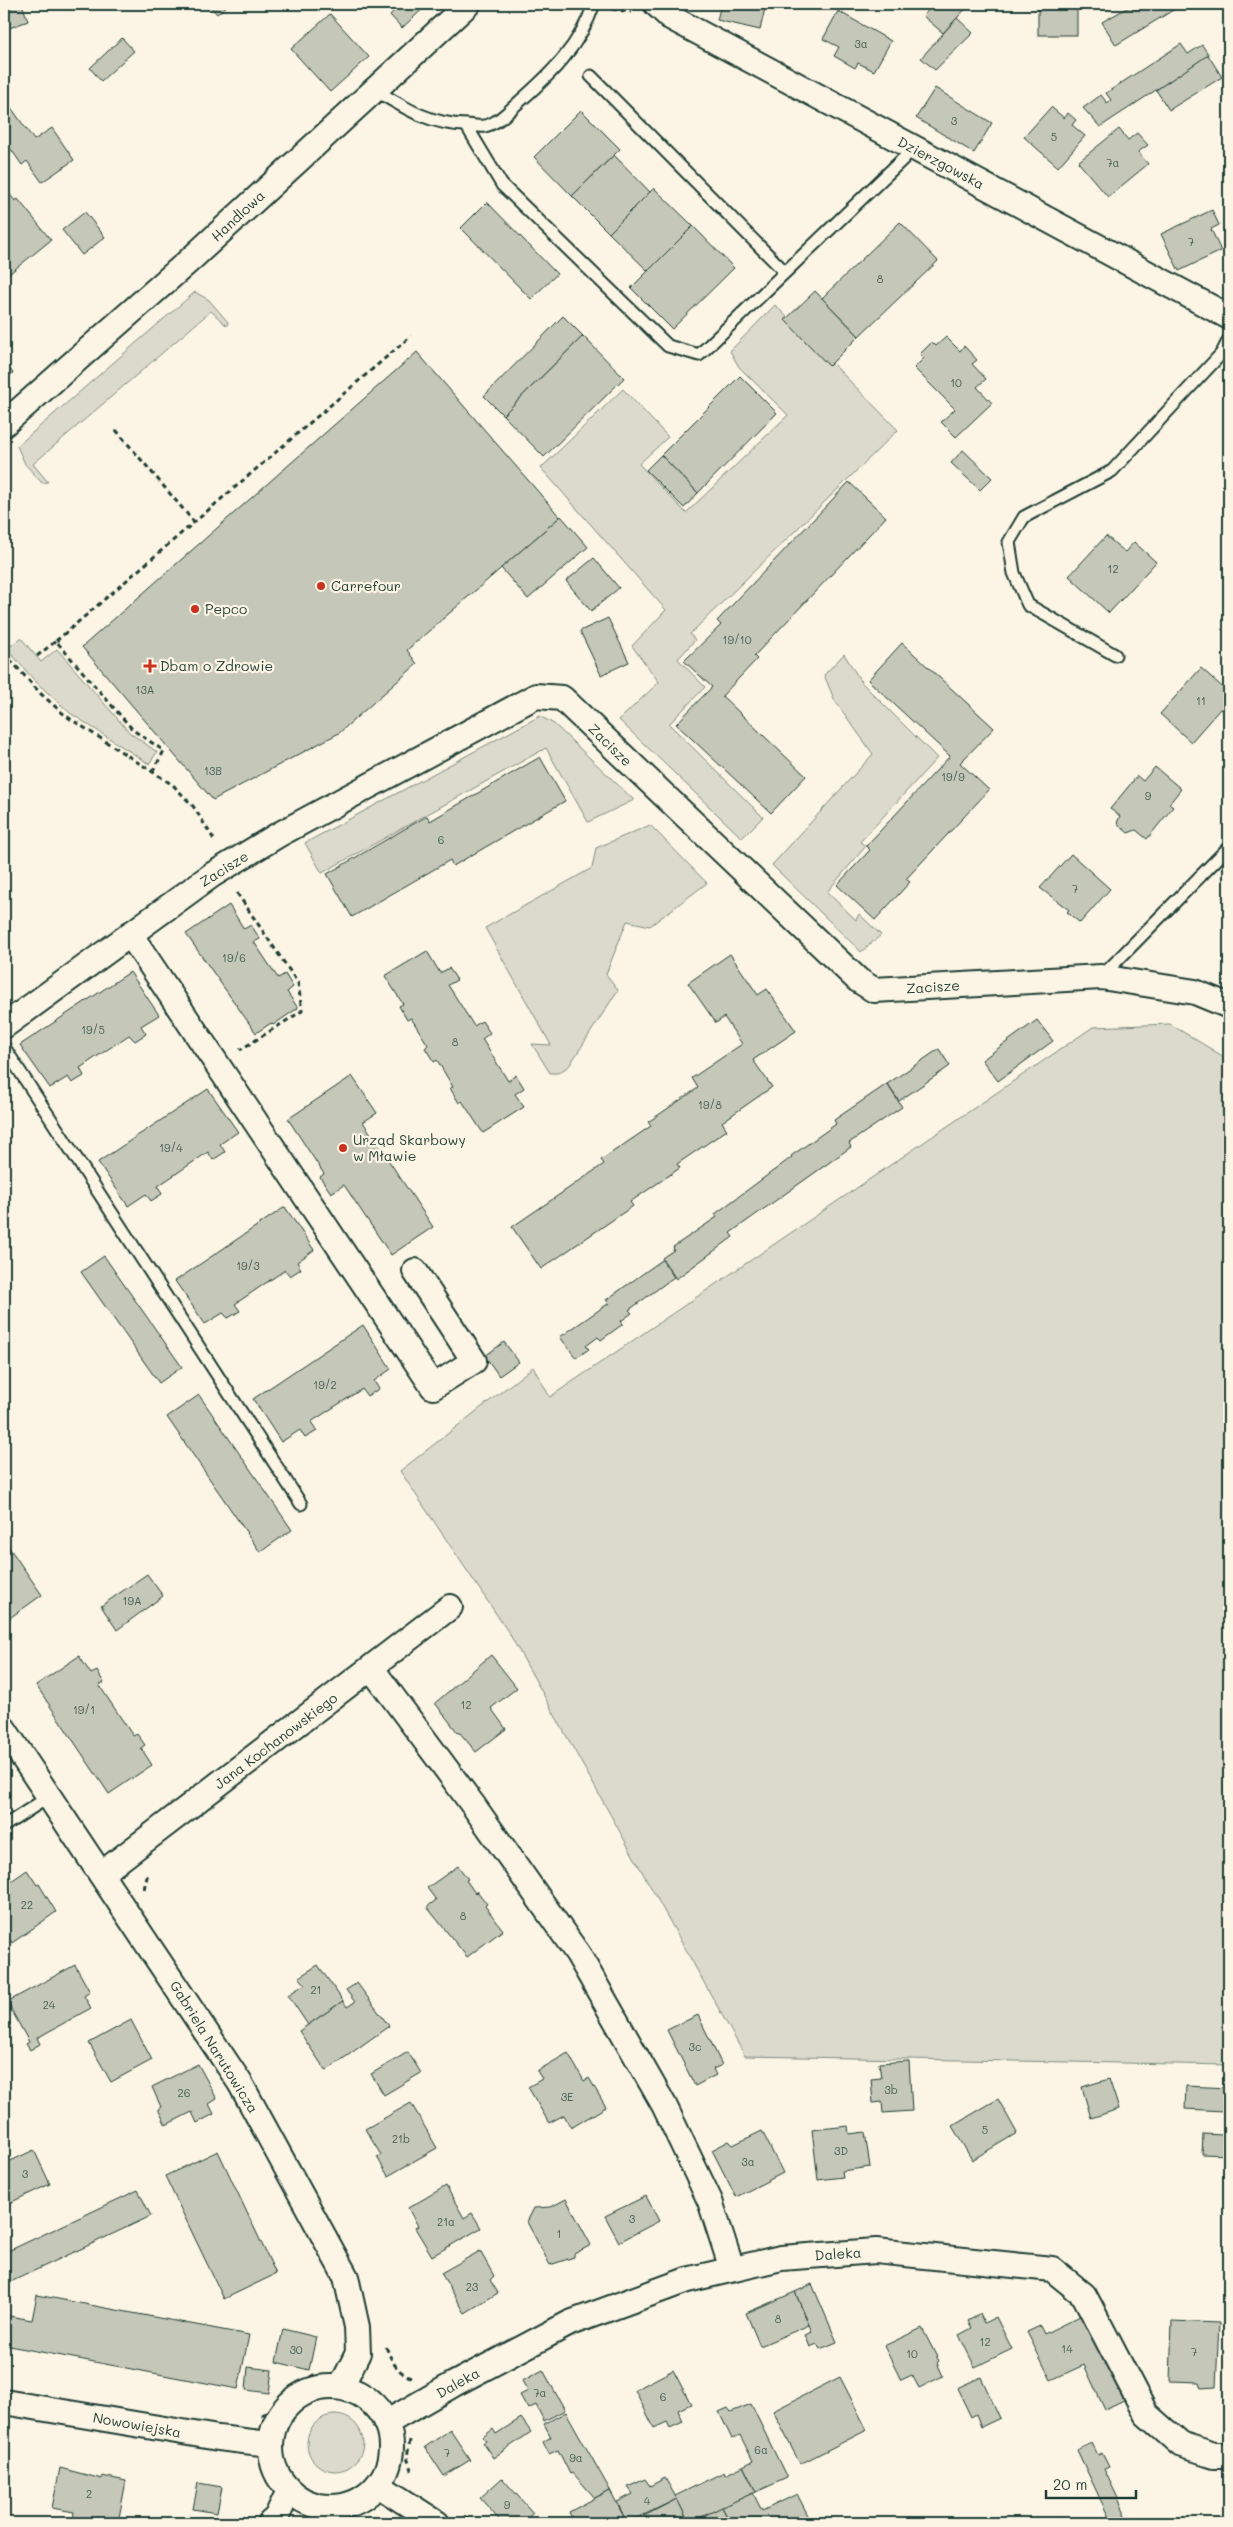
<svg xmlns="http://www.w3.org/2000/svg" width="1233" height="2527" font-family="Mali,sans-serif">
  <style>
    .green { fill: #dcdacc; stroke: #7e8c80 }
    .building { fill: #c5c7b9; stroke: #1f3d34 }
    .lines { fill: none; stroke-linecap: round; stroke-linejoin: round }
    .service-casing { stroke: #1f3d34; stroke-width: 15 }
    .minor-casing { stroke: #1f3d34; stroke-width: 28 }
    .path { stroke: #1f3d34; stroke-width: 3; stroke-dasharray: 5 4; stroke-linecap: butt }
    .service { stroke: #fcf5e5; stroke-width: 11 }
    .minor { stroke: #fcf5e5; stroke-width: 24 }
    .poi-dot { fill: #c8321e; stroke: #fcf5e5; stroke-width: 2 }
    .labels { text-anchor: middle; stroke-width: 4.5; stroke-linejoin: round; paint-order: stroke }
    .number-label { font-size: 11px; fill: #486055 }
    .street-label { font-size: 14px; fill: #1f3d34; stroke: #fcf5e5 }
    .poi-label { font-size: 14px; fill: #1f3d34; stroke: #fcf5e5; text-anchor: start }
  </style>
  <rect width="100%" height="100%" fill="#fcf5e5"/>
  <filter id="ink" filterUnits="userSpaceOnUse"><feTurbulence type="fractalNoise" baseFrequency=".02" numOctaves="2"/><feDisplacementMap in="SourceGraphic" scale="10" xChannelSelector="R" yChannelSelector="G"/><feConvolveMatrix kernelMatrix="1 2 1 2 8 2 1 2 1" color-interpolation-filters="sRGB"/></filter>
  <g filter="url(#ink)">
    <!-- green -->
    <g class="green">
      <polygon points="195,292 209,300 228,322 227,326 211,311 33,464 48,482 42,483 25,464 17,446"/>
      <polygon points="775,305 898,430 690,634 695,640 678,659 705,687 669,724 763,817 742,838 619,720 659,682 632,646 666,610 541,468 623,389 668,437 639,464 686,513 788,415 739,367 730,351"/>
      <polygon points="21,638 41,662 57,649 130,733 157,752 149,764 70,713 35,681 7,649"/>
      <polygon points="844,654 862,683 937,758 860,842 866,846 827,892 856,920 859,914 881,935 861,952 772,865 873,754 835,701 824,675"/>
      <polygon points="540,716 554,724 634,800 588,822 546,748 322,873 305,843"/>
      <polygon points="650,825 707,883 650,926 627,921 606,974 618,990 569,1066 558,1073 550,1073 532,1044 551,1045 485,928 592,868 596,848"/>
      <polygon points="1170,1024 1229,1060 1229,2065 745,2056 509,1633 400,1471 533,1367 550,1397 1093,1027"/>
      <circle cx="335" cy="2443" r="28"/>
    </g>
    <!-- building -->
    <g class="building">
      <polygon points="4,4 22,4 28,21 4,30"/>
      <polygon points="208,4 229,4 217,14"/>
      <polygon points="401,4 428,4 402,28 390,15"/>
      <polygon points="721,4 766,4 760,30 717,20"/>
      <polygon points="934,4 970,4 943,33 923,16"/>
      <rect x="1038" y="4" width="39" height="31"/>
      <polygon points="1134,4 1183,4 1116,45 1102,22"/>
      <polygon points="838,11 891,41 874,71 858,63 855,68 834,56 839,47 823,39"/>
      <polygon points="330,14 369,57 330,92 291,49"/>
      <polygon points="957,18 973,33 935,70 921,58"/>
      <polygon points="122,38 134,51 101,81 90,68"/>
      <polygon points="1181,44 1188,54 1202,45 1209,55 1100,127 1083,108 1101,95 1107,103 1111,100 1106,93"/>
      <polygon points="1208,55 1222,77 1169,110 1156,90"/>
      <polygon points="935,88 992,123 974,153 916,118"/>
      <polygon points="10,106 34,140 52,128 74,160 42,182 27,161 22,165 8,145 4,148 4,110"/>
      <polygon points="1051,107 1064,118 1068,113 1076,120 1072,125 1085,136 1058,167 1024,137"/>
      <polygon points="581,110 620,149 572,196 534,157"/>
      <polygon points="1119,129 1128,140 1137,133 1148,145 1138,152 1148,164 1108,197 1078,162"/>
      <polygon points="614,155 650,192 609,233 572,196"/>
      <polygon points="4,187 15,201 18,199 51,240 4,278"/>
      <polygon points="654,188 693,226 648,271 609,233"/>
      <polygon points="487,202 557,274 531,299 461,228"/>
      <polygon points="1212,210 1219,225 1211,229 1221,251 1179,271 1161,234"/>
      <polygon points="85,212 105,237 82,255 62,230"/>
      <polygon points="900,222 938,261 859,336 822,298"/>
      <polygon points="693,226 734,268 672,329 631,288"/>
      <polygon points="815,291 859,336 829,366 785,320"/>
      <polygon points="563,316 583,336 503,415 484,396"/>
      <polygon points="583,336 624,378 544,457 503,415"/>
      <polygon points="946,337 960,351 964,346 977,360 972,364 986,379 977,387 992,403 956,437 941,422 955,409 914,368 924,358 920,354 932,342 936,346"/>
      <polygon points="417,352 560,517 407,650 417,664 339,733 213,800 82,647"/>
      <polygon points="4,362 13,373 4,381"/>
      <polygon points="740,376 777,413 698,493 661,455"/>
      <polygon points="963,450 992,478 980,490 951,463"/>
      <polygon points="661,455 698,493 684,508 646,470"/>
      <polygon points="849,482 886,517 754,656 757,659 722,696 806,776 771,813 676,724 712,687 684,661 721,625 717,621"/>
      <polygon points="561,516 588,547 528,599 501,568"/>
      <polygon points="1106,536 1125,552 1134,542 1156,562 1109,613 1069,576"/>
      <polygon points="594,558 619,588 591,611 566,581"/>
      <polygon points="608,618 629,662 601,675 580,631"/>
      <polygon points="902,643 994,728 960,763 989,790 906,879 910,882 875,920 837,885 870,850 866,846 950,756 868,680"/>
      <polygon points="1201,668 1229,693 1229,717 1220,709 1191,742 1160,714"/>
      <polygon points="540,757 565,801 453,866 450,860 352,917 327,874 427,816 430,821"/>
      <polygon points="1155,767 1181,789 1169,804 1173,807 1147,839 1136,830 1128,833 1117,823 1120,816 1110,809 1137,776 1143,781"/>
      <polygon points="1071,854 1110,889 1080,923 1067,912 1069,910 1040,888"/>
      <polygon points="229,905 244,929 251,925 260,939 254,942 278,978 285,974 293,987 287,992 298,1008 273,1025 271,1023 256,1033 186,934"/>
      <polygon points="427,951 440,973 449,968 457,980 448,985 474,1026 482,1021 490,1033 482,1039 508,1081 516,1075 524,1088 515,1094 524,1107 483,1133 462,1101 459,1103 450,1088 453,1087 437,1060 434,1062 425,1048 428,1045 411,1018 407,1020 399,1006 403,1004 385,976"/>
      <polygon points="730,954 758,995 767,989 796,1031 753,1060 772,1087 722,1122 727,1130 677,1164 680,1168 630,1202 633,1206 541,1269 512,1227 604,1164 601,1160 651,1126 648,1122 698,1088 692,1078 742,1044 724,1017 716,1023 688,983"/>
      <polygon points="130,972 159,1015 141,1026 146,1034 135,1041 129,1035 80,1068 84,1076 72,1083 68,1077 50,1088 20,1045"/>
      <polygon points="1037,1020 1053,1041 998,1081 982,1060"/>
      <polygon points="939,1049 950,1066 899,1101 887,1084"/>
      <polygon points="352,1076 377,1113 363,1122 433,1227 391,1255 344,1185 331,1193 320,1177 324,1174 288,1119"/>
      <polygon points="887,1084 902,1107 849,1143 851,1147 730,1233 733,1237 676,1279 662,1258 674,1250 673,1247 717,1217 715,1214 792,1157 791,1156 836,1124 834,1120"/>
      <polygon points="208,1089 238,1132 220,1144 225,1152 213,1160 208,1152 158,1186 162,1194 151,1201 146,1194 128,1206 98,1162"/>
      <polygon points="285,1207 314,1250 297,1262 301,1269 290,1276 285,1270 235,1304 240,1311 228,1318 223,1313 205,1324 175,1281"/>
      <polygon points="104,1256 182,1367 159,1383 81,1272"/>
      <polygon points="662,1260 674,1277 629,1310 632,1313 621,1321 623,1324 601,1340 598,1337 586,1346 589,1349 576,1358 560,1337 609,1303 606,1300"/>
      <polygon points="363,1325 391,1369 374,1381 379,1389 367,1396 362,1389 311,1422 317,1431 305,1438 300,1430 281,1442 253,1399"/>
      <polygon points="504,1342 519,1362 499,1376 485,1356"/>
      <polygon points="199,1395 292,1530 260,1552 167,1417"/>
      <polygon points="4,1540 42,1595 4,1622"/>
      <polygon points="147,1574 163,1596 117,1630 101,1606"/>
      <polygon points="491,1655 517,1688 491,1708 506,1729 476,1752 460,1733 458,1733 435,1703"/>
      <polygon points="79,1656 91,1674 97,1671 104,1683 99,1685 133,1736 137,1734 145,1745 141,1748 152,1765 109,1794 36,1685"/>
      <polygon points="458,1866 468,1879 466,1880 475,1893 477,1891 487,1904 485,1906 503,1930 467,1957 427,1907 436,1900 427,1888"/>
      <polygon points="27,1870 37,1885 39,1884 56,1912 12,1943 11,1941 4,1946 4,1886"/>
      <polygon points="75,1965 90,1992 84,1996 91,2008 37,2038 40,2044 30,2050 26,2044 29,2042 7,2002"/>
      <polygon points="318,1965 343,2001 308,2025 288,1995 305,1984 299,1977"/>
      <polygon points="357,1983 389,2026 326,2071 299,2031 343,2001 347,2007 355,2002 346,1990"/>
      <polygon points="698,2015 722,2065 713,2069 716,2075 695,2086 667,2030"/>
      <polygon points="131,2020 152,2060 111,2082 89,2043"/>
      <polygon points="408,2052 421,2073 384,2095 371,2074"/>
      <polygon points="568,2053 584,2081 589,2078 606,2107 571,2128 564,2115 549,2123 528,2087 542,2079 537,2071"/>
      <polygon points="909,2061 912,2111 883,2113 882,2102 873,2103 871,2079 881,2078 879,2063"/>
      <polygon points="198,2064 217,2099 209,2104 214,2114 197,2123 192,2112 166,2125 158,2109 161,2107 152,2087"/>
      <polygon points="1109,2079 1119,2109 1091,2118 1082,2087"/>
      <polygon points="1186,2086 1229,2088 1229,2155 1202,2154 1203,2134 1223,2135 1224,2111 1185,2109"/>
      <polygon points="998,2099 1017,2133 972,2160 952,2126"/>
      <polygon points="411,2103 437,2148 388,2176 377,2157 381,2155 365,2129"/>
      <polygon points="848,2126 849,2134 865,2132 870,2167 842,2171 843,2177 818,2180 812,2130"/>
      <polygon points="762,2131 783,2173 736,2197 712,2150 729,2141 733,2145"/>
      <polygon points="34,2150 50,2184 5,2205 4,2164"/>
      <polygon points="218,2151 276,2274 224,2299 165,2176"/>
      <polygon points="446,2186 464,2218 472,2213 481,2228 432,2256 415,2228 418,2226 408,2208"/>
      <polygon points="138,2190 151,2216 4,2285 4,2253"/>
      <polygon points="646,2196 659,2221 619,2242 605,2216"/>
      <polygon points="566,2199 591,2245 574,2254 574,2257 550,2265 527,2222 534,2208 551,2207"/>
      <polygon points="480,2251 494,2276 490,2280 498,2293 465,2313 441,2273"/>
      <polygon points="812,2284 837,2342 820,2349 817,2344 810,2347 805,2335 812,2332 795,2292"/>
      <polygon points="795,2292 809,2325 760,2346 746,2313"/>
      <polygon points="37,2295 249,2335 238,2389 4,2345 4,2315 32,2320"/>
      <polygon points="980,2314 984,2323 996,2317 1012,2349 975,2367 959,2335 972,2328 968,2321"/>
      <polygon points="1082,2315 1124,2401 1105,2410 1084,2365 1051,2380 1027,2332 1040,2326 1044,2334"/>
      <polygon points="1172,2321 1219,2323 1216,2387 1201,2388 1199,2382 1170,2381"/>
      <polygon points="922,2328 939,2361 937,2363 943,2376 919,2388 912,2375 901,2380 884,2346"/>
      <polygon points="283,2329 316,2337 309,2370 276,2362"/>
      <polygon points="248,2367 272,2370 269,2393 246,2390"/>
      <polygon points="543,2370 565,2410 544,2421 536,2405 528,2409 520,2395 528,2391 522,2381"/>
      <polygon points="673,2370 691,2404 678,2410 683,2422 670,2428 667,2422 654,2428 635,2390"/>
      <polygon points="840,2377 867,2430 800,2464 773,2411"/>
      <polygon points="981,2377 1000,2418 981,2427 976,2414 971,2417 957,2388"/>
      <polygon points="751,2404 787,2478 756,2492 743,2466 753,2461 740,2435 732,2439 719,2412 728,2408 731,2412"/>
      <polygon points="566,2412 610,2490 595,2498 573,2473 570,2474 558,2450 549,2454 543,2442 551,2437 544,2424"/>
      <polygon points="521,2418 531,2432 493,2458 483,2443 486,2441 483,2437 493,2429 496,2434"/>
      <polygon points="450,2430 470,2460 444,2476 425,2447"/>
      <polygon points="1092,2443 1098,2455 1102,2453 1109,2467 1104,2469 1126,2515 1111,2522 1077,2450"/>
      <polygon points="743,2466 756,2492 689,2523 675,2496 724,2472 725,2475"/>
      <polygon points="60,2468 102,2479 102,2476 126,2481 118,2523 73,2522 74,2512 52,2508"/>
      <polygon points="502,2478 533,2513 522,2523 502,2523 480,2498"/>
      <polygon points="665,2478 677,2499 627,2523 617,2502 633,2494 628,2487 645,2479 650,2486"/>
      <polygon points="198,2483 222,2487 217,2513 193,2509"/>
      <polygon points="610,2490 627,2523 574,2523 569,2512"/>
      <polygon points="753,2493 762,2511 797,2494 812,2523 730,2523 722,2507"/>
      <polygon points="677,2499 689,2523 648,2523 644,2516"/>
      <polygon points="722,2507 730,2523 689,2523"/>
    </g>
    <g class="lines">
      <defs>
        <g id="service">
          <polyline points="591,76 785,272"/>
          <path d="M375 90C405 108 429 124 466 125 472 125 479 127 485 126 498 123 509 111 519 102 551 74 580 46 594 4"/>
          <polyline points="466,125 502,185 668,346 699,355 904,158 912,147"/>
          <polyline points="1115,655 1028,605 1014,573 1009,542 1024,517 1112,471 1222,353 1229,339"/>
          <polyline points="1101,977 1229,847"/>
          <polyline points="4,1047 301,1504"/>
          <polyline points="4,1826 50,1796"/>
        </g>
        <g id="minor">
          <polyline points="656,4 670,17 1229,317"/>
          <polyline points="4,424 191,259 468,4"/>
          <polyline points="130,934 433,1387 474,1361 415,1271"/>
          <polyline points="4,1026 212,875 278,835 536,696 562,698 858,980 874,990 1101,977 1195,992 1229,1006"/>
          <polyline points="372,1669 473,1805 578,1954 664,2105 710,2201 732,2269"/>
          <polyline points="4,1729 240,2083 346,2277 357,2327 358,2353 341,2387"/>
          <polyline points="101,1874 450,1607"/>
          <circle cx="331" cy="2447" r="60"/>
          <polyline points="4,2402 218,2438 270,2444"/>
          <polyline points="386,2423 454,2384 570,2323 687,2280 781,2258 876,2251 1052,2269 1084,2295 1146,2414 1180,2444 1214,2455 1229,2455"/>
          <polyline points="378,2485 437,2523"/>
          <polyline points="270,2523 276,2518 289,2491"/>
        </g>
      </defs>
      <!-- service casing -->
      <use href="#service" class="service-casing"/>
      <!-- minor casing -->
      <use href="#minor" class="minor-casing"/>
      <!-- path -->
      <g class="path">
        <polyline points="612,9 631,12"/>
        <polyline points="116,430 194,522"/>
        <polyline points="56,641 411,336"/>
        <polyline points="4,653 41,694 66,716 173,785 193,806 215,841"/>
        <polyline points="37,656 56,641 133,730 164,751 153,771"/>
        <polyline points="237,893 298,983 302,1011 240,1050"/>
        <polyline points="144,1889 148,1873"/>
        <path d="M386 2347C392 2361 396 2372 411 2377"/>
        <polyline points="261,2415 269,2411 285,2392 317,2373"/>
        <polyline points="410,2440 407,2457 412,2473"/>
        <polyline points="464,2516 475,2523"/>
        <polyline points="343,2523 354,2511 364,2508"/>
      </g>
      <!-- service -->
      <use href="#service" class="service"/>
      <!-- minor -->
      <use href="#minor" class="minor"/>
    </g>
  </g>
  <!-- markers -->
  <g class="poi-dot">
    <circle cx="321" cy="586" r="5"/>
    <circle cx="195" cy="609" r="5"/>
    <path d="M147.5 658.5h5v5h5v5h-5v5h-5v-5h-5v-5h5z"/>
    <circle cx="343" cy="1148" r="5"/>
  </g>
  <g class="labels">
    <!-- number labels -->
    <g class="number-label">
      <text x="861" y="48">3a</text>
      <text x="954" y="125">3</text>
      <text x="1054" y="141">5</text>
      <text x="1113" y="167">7a</text>
      <text x="1191" y="246">7</text>
      <text x="880" y="283">8</text>
      <text x="956" y="387">10</text>
      <text x="1113" y="573">12</text>
      <text x="737" y="644">19/10</text>
      <text x="145" y="694">13A</text>
      <text x="1201" y="705">11</text>
      <text x="213" y="775">13B</text>
      <text x="953" y="781">19/9</text>
      <text x="1148" y="800">9</text>
      <text x="441" y="844">6</text>
      <text x="1075" y="893">7</text>
      <text x="234" y="962">19/6</text>
      <text x="93" y="1034">19/5</text>
      <text x="455" y="1046">8</text>
      <text x="710" y="1109">19/8</text>
      <text x="171" y="1152">19/4</text>
      <text x="248" y="1270">19/3</text>
      <text x="325" y="1389">19/2</text>
      <text x="132" y="1605">19A</text>
      <text x="466" y="1709">12</text>
      <text x="84" y="1714">19/1</text>
      <text x="27" y="1909">22</text>
      <text x="463" y="1920">8</text>
      <text x="316" y="1994">21</text>
      <text x="49" y="2009">24</text>
      <text x="695" y="2051">3c</text>
      <text x="891" y="2094">3b</text>
      <text x="184" y="2097">26</text>
      <text x="567" y="2101">3E</text>
      <text x="985" y="2134">5</text>
      <text x="401" y="2143">21b</text>
      <text x="841" y="2155">3D</text>
      <text x="748" y="2166">3a</text>
      <text x="25" y="2178">3</text>
      <text x="632" y="2223">3</text>
      <text x="446" y="2226">21a</text>
      <text x="559" y="2238">1</text>
      <text x="472" y="2291">23</text>
      <text x="778" y="2323">8</text>
      <text x="985" y="2346">12</text>
      <text x="1067" y="2353">14</text>
      <text x="296" y="2354">30</text>
      <text x="1194" y="2356">7</text>
      <text x="912" y="2358">10</text>
      <text x="540" y="2397">7a</text>
      <text x="663" y="2401">6</text>
      <text x="761" y="2454">6a</text>
      <text x="447" y="2457">7</text>
      <text x="576" y="2462">9a</text>
      <text x="89" y="2498">2</text>
      <text x="647" y="2505">4</text>
      <text x="507" y="2509">9</text>
    </g>
    <!-- street labels -->
    <g class="street-label">
      <text transform="translate(941 163) rotate(28)" y="5">Dzierzgowska</text>
      <text transform="translate(238 216) rotate(-43)" y="5">Handlowa</text>
      <text transform="translate(610 745) rotate(44)" y="5">Zacisze</text>
      <text transform="translate(224 869) rotate(-32)" y="5">Zacisze</text>
      <text transform="translate(933 987) rotate(-4)" y="5">Zacisze</text>
      <text transform="translate(276 1741) rotate(-37)" y="5">Jana Kochanowskiego</text>
      <text transform="translate(214 2047) rotate(58)" y="5">Gabriela Narutowicza</text>
      <text transform="translate(838 2254) rotate(-4)" y="5">Daleka</text>
      <text transform="translate(458 2383) rotate(-29)" y="5">Daleka</text>
      <text transform="translate(137 2425) rotate(10)" y="5">Nowowiejska</text>
    </g>
    <!-- poi labels -->
    <g class="poi-label">
      <text x="331" y="591">Carrefour</text>
      <text x="205" y="614">Pepco</text>
      <text x="160" y="671">Dbam o Zdrowie</text>
      <text x="353" y="1145">Urząd Skarbowy<tspan x="353" dy="16">w Mławie</tspan></text>
    </g>
  </g>
  <!-- margin -->
  <rect width="1233" height="2527" fill="none" stroke="#fcf5e5" stroke-width="20"/>
  <rect x="10" y="10" width="1213" height="2507" fill="none" stroke="#1f3d34" stroke-width="2" filter="url(#ink)"/>
  <!-- scale -->
  <path d="M1046 2490v8h90v-8" fill="none" stroke="#1f3d34" stroke-width="2.5"/>
  <text x="1053" y="2490" font-size="15" fill="#1f3d34" stroke="#fcf5e5" stroke-width="4" paint-order="stroke">20 m</text>
</svg>
